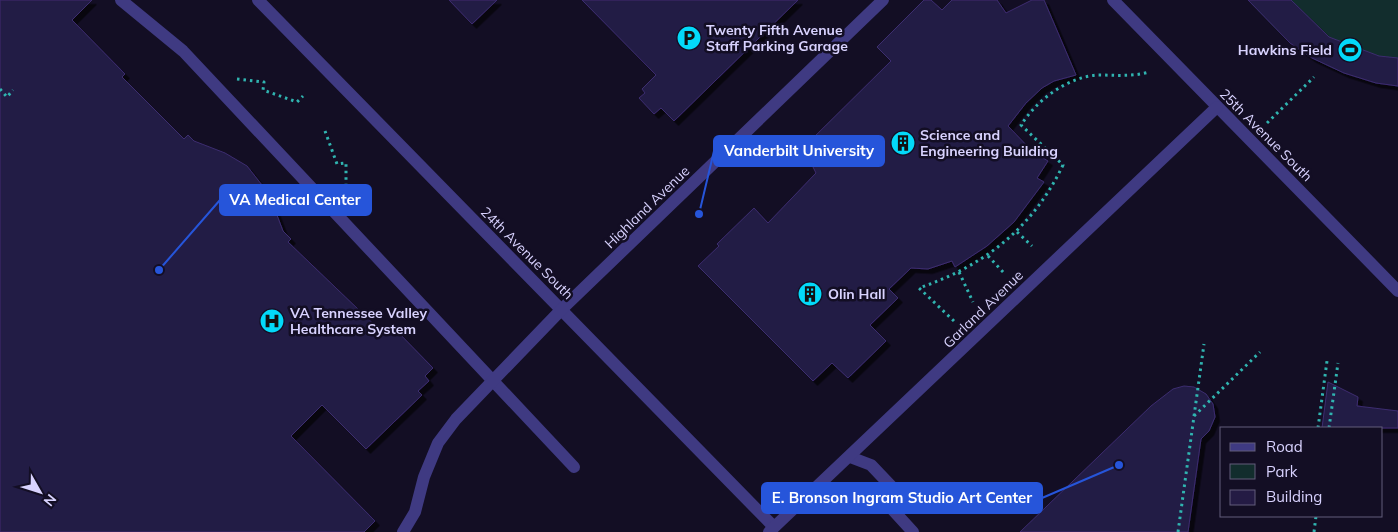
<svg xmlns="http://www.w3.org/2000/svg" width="1398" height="532" font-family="Mulish,sans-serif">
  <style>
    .green { fill: #122d2d }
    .building { fill: #241b44; stroke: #3c2d70; filter: url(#shadow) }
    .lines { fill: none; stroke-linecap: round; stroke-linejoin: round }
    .path { stroke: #30b4b0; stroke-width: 3; stroke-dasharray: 2.5 4; stroke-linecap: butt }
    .minor { stroke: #3f3a82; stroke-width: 12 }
    .labels { text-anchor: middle; stroke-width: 5; stroke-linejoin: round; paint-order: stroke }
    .poi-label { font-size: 14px; font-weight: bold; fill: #d8d2fe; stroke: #130e24; text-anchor: start }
    .street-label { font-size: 14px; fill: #d8d2fe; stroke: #130e24 }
    .leader { fill: none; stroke: #2655da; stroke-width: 2 }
    .callout-dot { fill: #2655da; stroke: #130e24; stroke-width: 2 }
    .callout { fill: #2655da; stroke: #2655da; stroke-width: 2 }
    .callout-label { font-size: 15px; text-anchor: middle; font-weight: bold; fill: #fff }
  </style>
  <defs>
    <filter id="shadow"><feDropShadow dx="4.5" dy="4.5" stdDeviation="0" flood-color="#0009"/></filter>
  </defs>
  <rect width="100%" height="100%" fill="#130e24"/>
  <!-- green -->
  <path class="green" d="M1248 0H1398V86C1360 81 1322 68 1292 44 1276 31 1262 14 1248 0Z"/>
  <!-- building -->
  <g class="building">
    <polygon points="0,0 92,0 72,20 125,74 122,77 184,139 188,135 194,141 225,153 247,166 269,194 283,231 291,239 288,242 384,334 392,326 433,368 425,376 429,381 418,391 422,395 366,449 322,405 291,436 375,521 364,532 0,532"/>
    <polygon points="449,0 497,0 472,24"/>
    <polygon points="582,0 798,0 674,121 661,108 654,114 639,98 645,93 642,89 656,75"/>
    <polygon points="924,0 931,0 942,10 952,0 997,0 1006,13 1032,0 1044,0 1076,75 1054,81 1042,88 1026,103 1008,126 1033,152 1048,161 1037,178 1044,182 1014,222 987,246 955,267 952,261 928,269 911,268 889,289 898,298 870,325 886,341 848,378 832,363 813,381 698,266 719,246 717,244 754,208 768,223 816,173 810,161 812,158 803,148 891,61 877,47"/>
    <polygon points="1248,0 1291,0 1329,37 1379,56 1398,58 1398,86 1376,83 1344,73 1312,58 1290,43"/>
    <polygon points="1328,382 1358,397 1357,406 1398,411 1398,428 1322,428"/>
    <polygon points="1184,386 1194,387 1206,394 1213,404 1215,417 1209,431 1201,439 1188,532 1020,532 1151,406 1173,389"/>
  </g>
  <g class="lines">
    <!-- path -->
    <g class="path">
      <polyline points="237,79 264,82 263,90 297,102 303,96"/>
      <polyline points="0,89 7,97 13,90"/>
      <polyline points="1267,123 1314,77"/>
      <polyline points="325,131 337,164 346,163 346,196"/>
      <polyline points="1017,232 1032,246"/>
      <polyline points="988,256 1004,273"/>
      <polyline points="959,272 973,302"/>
      <path d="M954 321 919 288C984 266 1033 228 1063 165L1021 125C1037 100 1067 77 1098 75 1115 75 1132 77 1149 72"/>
      <polyline points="1194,416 1260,352"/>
      <polyline points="1318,428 1327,361"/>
      <polyline points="1329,428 1338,363"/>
      <polyline points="1178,532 1204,344"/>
      <polyline points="1314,532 1316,516"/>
    </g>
    <!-- minor -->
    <g class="minor">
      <polyline points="121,0 183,51 574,467"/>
      <polyline points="258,0 774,527"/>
      <polyline points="1113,0 1398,291"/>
      <polyline points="850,457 871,465 891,486 891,508 913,532"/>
      <polyline points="403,532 415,512 424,477 438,443 456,419 561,310 883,0"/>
      <polyline points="769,532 1217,107"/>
    </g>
  </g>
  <!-- icons -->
  <defs>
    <symbol id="parking-disc" viewBox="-11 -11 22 22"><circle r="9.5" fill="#03d9f9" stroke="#130e24"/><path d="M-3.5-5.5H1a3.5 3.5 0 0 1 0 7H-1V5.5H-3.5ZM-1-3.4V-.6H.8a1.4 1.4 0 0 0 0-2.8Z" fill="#111"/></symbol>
    <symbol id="stadium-disc" viewBox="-11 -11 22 22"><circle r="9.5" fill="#03d9f9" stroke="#130e24"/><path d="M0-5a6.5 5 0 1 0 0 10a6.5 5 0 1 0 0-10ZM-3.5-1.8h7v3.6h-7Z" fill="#111"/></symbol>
    <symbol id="building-disc" viewBox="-11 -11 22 22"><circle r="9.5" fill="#03d9f9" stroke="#130e24"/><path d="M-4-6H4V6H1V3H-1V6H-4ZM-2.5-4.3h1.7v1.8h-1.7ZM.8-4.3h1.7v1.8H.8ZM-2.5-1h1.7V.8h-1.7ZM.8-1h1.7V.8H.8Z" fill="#111"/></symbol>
    <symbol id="hospital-disc" viewBox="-11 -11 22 22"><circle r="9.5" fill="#03d9f9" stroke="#130e24"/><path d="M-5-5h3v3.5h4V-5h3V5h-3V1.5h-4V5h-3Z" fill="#111"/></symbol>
  </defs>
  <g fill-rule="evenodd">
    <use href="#parking-disc" x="675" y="24" width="28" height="28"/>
    <use href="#stadium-disc" x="1336" y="36" width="28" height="28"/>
    <use href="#building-disc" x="889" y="129" width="28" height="28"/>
    <use href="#building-disc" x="796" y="280" width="28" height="28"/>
    <use href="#hospital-disc" x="258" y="307" width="28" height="28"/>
  </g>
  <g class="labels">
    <!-- poi labels -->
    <g class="poi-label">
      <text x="706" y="35">Twenty Fifth Avenue<tspan x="706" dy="16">Staff Parking Garage</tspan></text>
      <text x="1332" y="55" text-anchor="end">Hawkins Field</text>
      <text x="920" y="140">Science and<tspan x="920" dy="16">Engineering Building</tspan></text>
      <text x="828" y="299">Olin Hall</text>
      <text x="290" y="318">VA Tennessee Valley<tspan x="290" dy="16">Healthcare System</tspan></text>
    </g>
    <!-- street labels -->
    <g class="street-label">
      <text transform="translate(1266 135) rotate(45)" y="5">25th Avenue South</text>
      <text transform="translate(647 207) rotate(-44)" y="5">Highland Avenue</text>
      <text transform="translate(527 253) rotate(45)" y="5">24th Avenue South</text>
      <text transform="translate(983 309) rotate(-44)" y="5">Garland Avenue</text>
    </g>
  </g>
  <!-- callouts -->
  <path class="leader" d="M699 214L714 151M159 270L220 200M1119 465L1042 498"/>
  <g class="callout-dot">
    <circle cx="699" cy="214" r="5"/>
    <circle cx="159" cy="270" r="5"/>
    <circle cx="1119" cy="465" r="5"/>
  </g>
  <g class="callout">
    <rect x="714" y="136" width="170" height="30" rx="5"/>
    <rect x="220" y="185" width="151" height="30" rx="5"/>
    <rect x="762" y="483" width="280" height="30" rx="5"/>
  </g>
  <g class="callout-label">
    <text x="799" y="156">Vanderbilt University</text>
    <text x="295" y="205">VA Medical Center</text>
    <text x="902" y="503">E. Bronson Ingram Studio Art Center</text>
  </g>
  <!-- legend -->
  <rect x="1220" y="427" width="162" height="90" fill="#130e24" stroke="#625c7b"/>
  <rect x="1230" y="443" width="25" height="8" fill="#3f3a82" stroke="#625c7b"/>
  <text x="1266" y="452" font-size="15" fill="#d8d2fe">Road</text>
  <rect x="1230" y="464" width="25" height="15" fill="#122d2d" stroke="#625c7b"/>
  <text x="1266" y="477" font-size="15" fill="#d8d2fe">Park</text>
  <rect x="1230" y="490" width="25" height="15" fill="#241b44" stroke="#625c7b"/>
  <text x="1266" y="502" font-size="15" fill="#d8d2fe">Building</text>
  <!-- north arrow -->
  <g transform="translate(40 492) rotate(129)" stroke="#130e24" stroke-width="4" paint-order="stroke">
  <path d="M0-4L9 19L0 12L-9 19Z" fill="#d8d2fe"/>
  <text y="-8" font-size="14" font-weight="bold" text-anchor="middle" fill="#d8d2fe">N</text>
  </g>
</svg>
